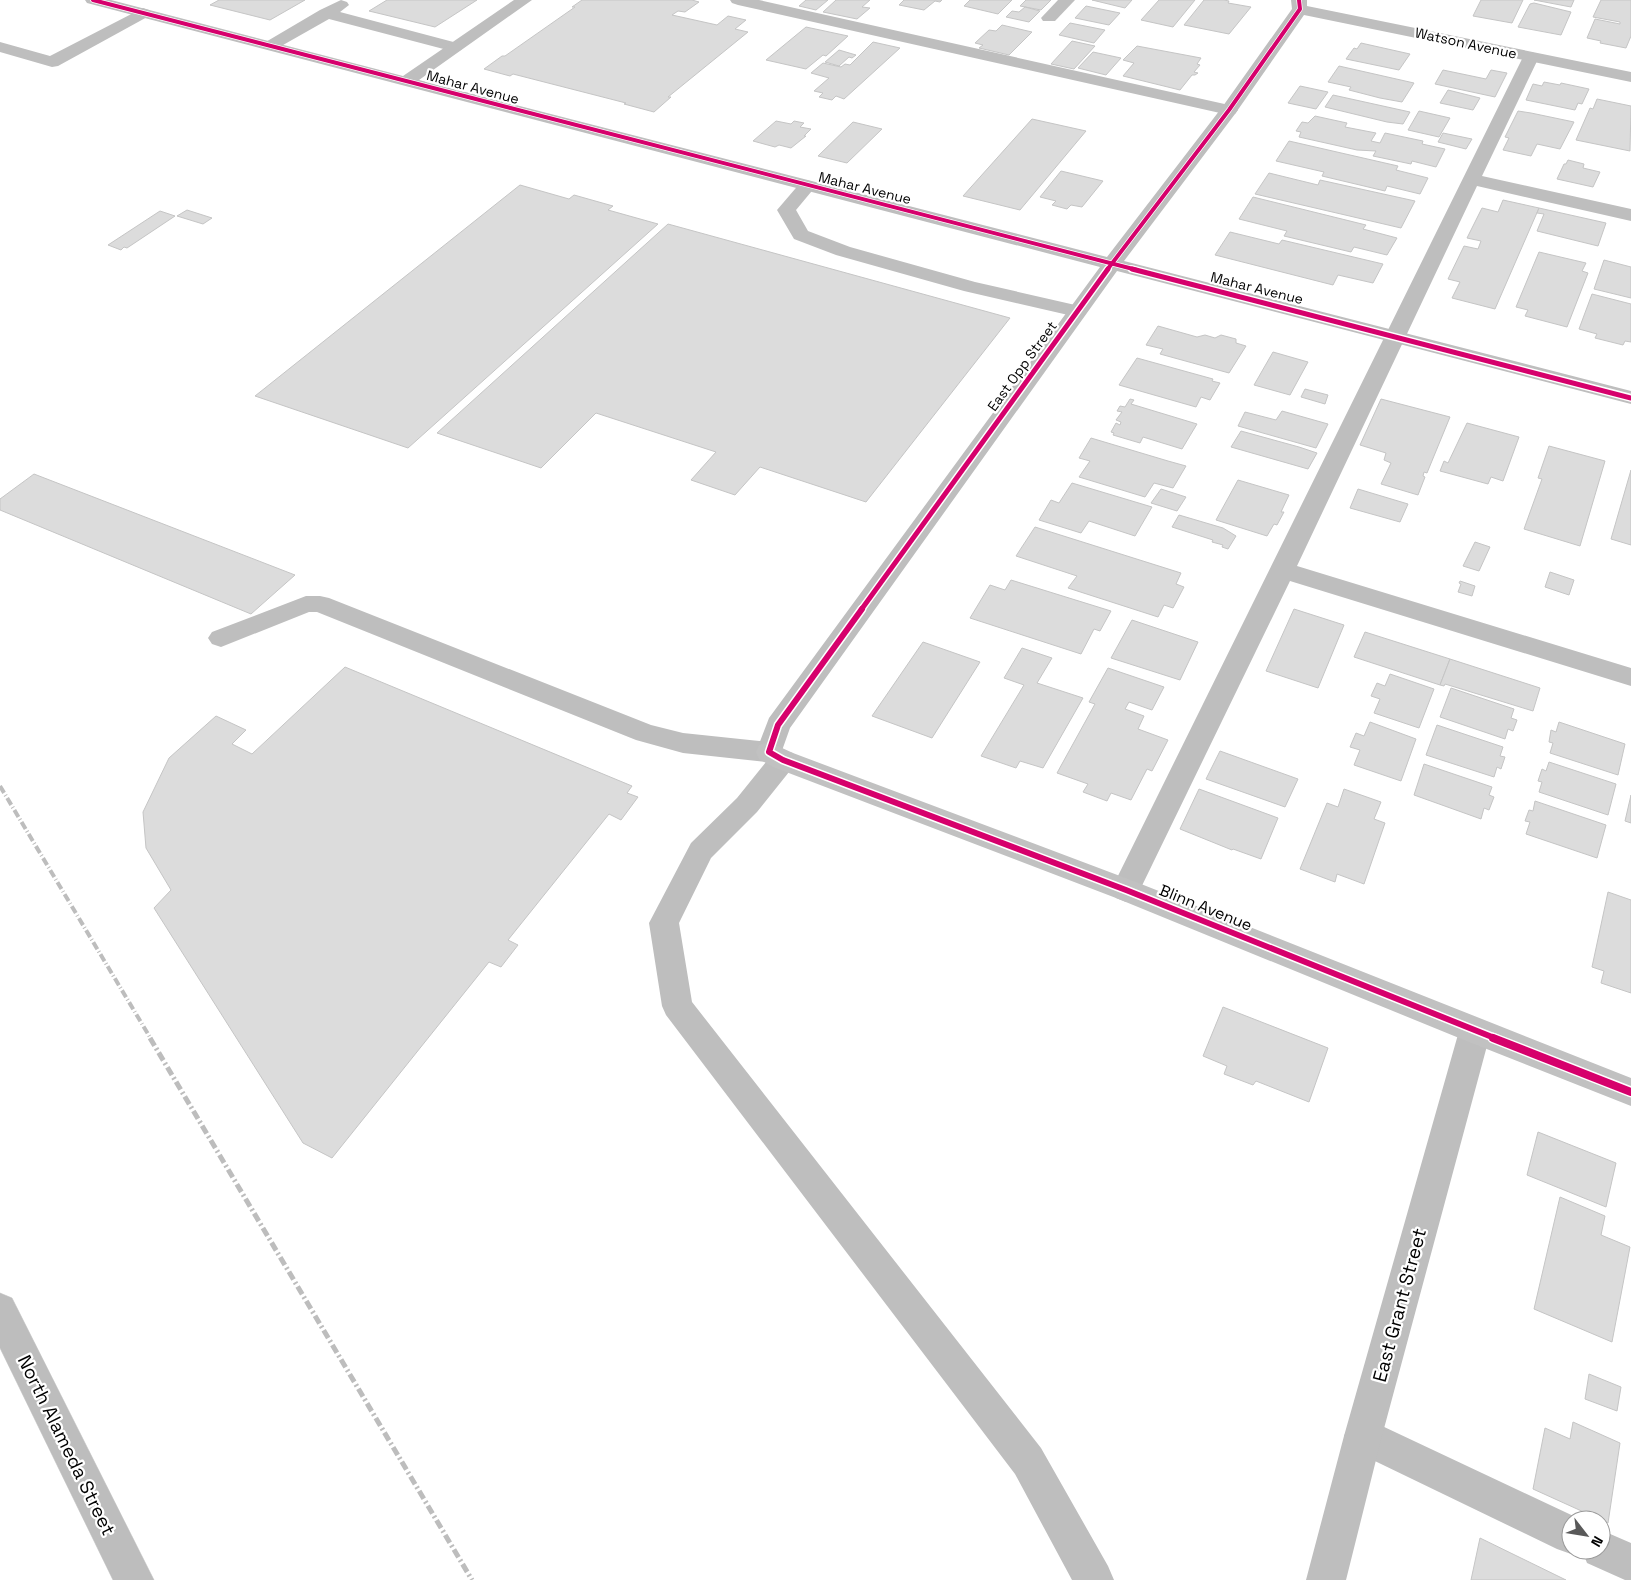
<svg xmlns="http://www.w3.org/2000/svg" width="1631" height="1580" font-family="'Space Grotesk',sans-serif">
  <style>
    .building { fill: #dcdcdc; stroke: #c5c5c5 }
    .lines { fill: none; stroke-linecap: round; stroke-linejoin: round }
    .primary-casing { stroke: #dbdbdb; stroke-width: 1 }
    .lane { fill: #bebebe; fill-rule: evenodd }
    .street { fill: #bebebe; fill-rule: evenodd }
    .secondary { fill: #c1c1c1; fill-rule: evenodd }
    .primary { fill: #bdbdbd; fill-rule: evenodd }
    .rail-far1 { stroke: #bdbdbd; stroke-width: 4; stroke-dasharray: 8 2.5 1 2.5; stroke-linecap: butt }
    .rail { stroke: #bdbdbd; stroke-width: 5; stroke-dasharray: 9 3 2 3; stroke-linecap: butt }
    .cycleway-far3-casing { stroke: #fff; stroke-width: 5.5 }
    .cycleway-far2-casing { stroke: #fff; stroke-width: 8 }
    .cycleway-far1-casing { stroke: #fff; stroke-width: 9 }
    .cycleway-casing { stroke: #fff; stroke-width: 11 }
    .cycleway-far3 { stroke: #d6006c; stroke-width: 4 }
    .cycleway-far2 { stroke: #d6006c; stroke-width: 5 }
    .cycleway-far1 { stroke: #d6006c; stroke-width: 6 }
    .cycleway { stroke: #d6006c; stroke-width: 8 }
    .labels { text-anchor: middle; stroke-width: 4.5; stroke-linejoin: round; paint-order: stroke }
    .far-street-label { font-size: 14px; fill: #000; stroke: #fff }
    .street-label { font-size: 16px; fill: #000; stroke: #fff }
    .near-street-label { font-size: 19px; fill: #000; stroke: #fff }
  </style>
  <rect width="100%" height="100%" fill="#fff"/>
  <!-- building -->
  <g class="building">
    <polygon points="219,0 305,0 270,20 210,5"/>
    <polygon points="387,0 477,0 435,27 369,11"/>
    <polygon points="582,0 692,0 699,2 685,12 678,11 672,15 717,25 728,16 746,20 735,29 748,32 668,97 671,97 654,112 624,104 626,103 513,74 510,76 484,69 502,56 505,56 575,7 572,7"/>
    <polygon points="806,0 828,0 816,10 799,6"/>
    <polygon points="836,0 870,0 862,7 870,8 857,19 823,12"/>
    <polygon points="904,0 942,0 940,2 935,1 924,10 899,5"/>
    <polygon points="970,0 1012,0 998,14 964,6"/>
    <polygon points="1026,0 1051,0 1041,10 1020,6"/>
    <polygon points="1092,0 1132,0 1125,8"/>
    <polygon points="1159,0 1195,0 1173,27 1141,20"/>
    <polygon points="1204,0 1224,0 1229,1 1228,3 1251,7 1229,34 1184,25"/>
    <polygon points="1481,0 1523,0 1512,23 1473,16"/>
    <polygon points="1534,0 1574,0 1571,7"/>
    <polygon points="1601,0 1631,0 1631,36 1626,48 1600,43 1601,41 1587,38 1595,19 1620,24 1620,22 1593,17"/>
    <polygon points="1534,3 1571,12 1561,35 1518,27 1530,4"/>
    <polygon points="1086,6 1120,13 1109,25 1075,18"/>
    <polygon points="1025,7 1040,11 1029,22 1006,17 1012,11 1019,12"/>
    <polygon points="1070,23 1105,30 1094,43 1059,35"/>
    <polygon points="1002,25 1032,32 1009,55 979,48 983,45 975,43 989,30 996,31"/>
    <polygon points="806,27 848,36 826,56 823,55 806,69 766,60"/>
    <polygon points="1072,41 1095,46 1074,69 1051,64"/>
    <polygon points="873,42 900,48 844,99 836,96 832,100 819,97 823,93 814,91 829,78 811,73 823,63 841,67 845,64 850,65"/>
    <polygon points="1361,43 1410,54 1399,70 1346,59 1354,48 1357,49"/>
    <polygon points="1137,46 1201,58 1197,64 1200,65 1194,72 1198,73 1195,75 1192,75 1180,90 1123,76 1134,63 1123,60"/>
    <polygon points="839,50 856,55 852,58 849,57 839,66 825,62"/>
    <polygon points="1093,52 1121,58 1106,75 1078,68"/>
    <polygon points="1339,66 1414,83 1402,102 1380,98 1349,90 1351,87 1328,82"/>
    <polygon points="1443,70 1486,79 1491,70 1507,73 1495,97 1435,84"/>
    <polygon points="1544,82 1560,85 1561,83 1589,89 1582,104 1578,103 1575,110 1526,100 1533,84 1542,86"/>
    <polygon points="1300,86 1328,92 1316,109 1288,103"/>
    <polygon points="1448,90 1480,98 1473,110 1440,103"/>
    <polygon points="1333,95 1410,112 1403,124 1387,122 1325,107"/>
    <polygon points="1597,99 1631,106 1630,151 1576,140 1590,108 1593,109"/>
    <polygon points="1419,111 1450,118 1439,137 1408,130"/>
    <polygon points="1518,111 1531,113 1574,122 1560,149 1537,144 1531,156 1503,150 1509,138 1505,137"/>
    <polygon points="1315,116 1347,123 1345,127 1376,133 1371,141 1380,143 1385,133 1423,141 1422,144 1445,149 1436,167 1412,161 1411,164 1373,156 1376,151 1357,150 1299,137 1301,132 1296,131 1302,122 1308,123"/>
    <polygon points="1032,119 1086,131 1020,210 963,196"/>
    <polygon points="776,121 791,124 794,121 804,123 800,127 811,129 804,136 806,136 791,148 779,145 775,147 753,141"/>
    <polygon points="853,122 882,129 847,163 818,156"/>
    <polygon points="1443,133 1472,139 1466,149 1438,142"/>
    <polygon points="1289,141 1398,166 1396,170 1428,178 1420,194 1387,186 1385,191 1322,176 1324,172 1276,161"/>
    <polygon points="1568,160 1584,164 1583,168 1600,172 1593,187 1557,179 1564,164 1566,164"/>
    <polygon points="1061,171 1103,181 1082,207 1071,205 1067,209 1052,205 1056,201 1040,197"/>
    <polygon points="1269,173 1318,185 1320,180 1415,201 1401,228 1255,194"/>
    <polygon points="520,185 569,199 574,195 613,206 608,210 658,224 408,448 255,396"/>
    <polygon points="1253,197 1366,225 1363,229 1397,238 1387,255 1354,247 1351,252 1284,236 1287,231 1239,219"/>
    <polygon points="1503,200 1539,208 1495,309 1452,298 1460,282 1448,279 1464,246 1478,249 1481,241 1467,238 1482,208 1498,212"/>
    <polygon points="1539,208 1606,223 1598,246 1537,231 1544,214 1537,213"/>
    <polygon points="187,210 212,218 203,224 177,216"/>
    <polygon points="160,211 175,216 127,248 124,247 121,250 108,245"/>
    <polygon points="668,224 1010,318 866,502 760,467 735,495 691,480 716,452 596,413 541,468 437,433"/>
    <polygon points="1230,232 1279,244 1282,240 1383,264 1373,283 1338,275 1333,285 1215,255"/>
    <polygon points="1539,252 1586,263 1582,271 1588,273 1567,327 1525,316 1528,310 1516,307"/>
    <polygon points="1604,260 1631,267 1631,298 1594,289"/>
    <polygon points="1592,294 1631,304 1631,342 1625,341 1623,345 1595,338 1597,334 1579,329"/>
    <polygon points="1158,326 1197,337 1205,335 1215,338 1221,335 1236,339 1236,343 1246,346 1229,373 1160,354 1163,349 1146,345"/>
    <polygon points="1273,352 1308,362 1290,395 1254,385"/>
    <polygon points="1137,358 1213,379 1212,381 1220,383 1210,400 1201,397 1196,407 1119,385"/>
    <polygon points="1305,389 1328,395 1325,404 1301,397"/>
    <polygon points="1130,399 1134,400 1131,404 1197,424 1182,449 1143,437 1140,443 1113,435 1114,433 1111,432 1116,423 1120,425 1121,422 1116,420 1122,412 1117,411 1120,406 1125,407"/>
    <polygon points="1381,399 1450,417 1427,473 1424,472 1423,476 1425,477 1418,495 1381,484 1391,463 1384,460 1386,453 1360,445"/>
    <polygon points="1282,411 1328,424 1316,448 1238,426 1245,412 1276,420"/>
    <polygon points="1467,423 1519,437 1503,481 1491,477 1488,484 1440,471 1444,461 1448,463"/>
    <polygon points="1241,431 1299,447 1317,453 1308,469 1231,447"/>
    <polygon points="1091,438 1168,461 1186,466 1173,488 1154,483 1145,497 1079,477 1090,461 1079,458"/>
    <polygon points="1549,446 1605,461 1580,546 1524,529 1542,479 1538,478"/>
    <polygon points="1631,470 1631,545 1611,539"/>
    <polygon points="34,474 295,575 251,614 0,510 0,499"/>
    <polygon points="1238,480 1289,495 1281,512 1284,512 1277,525 1274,524 1267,536 1216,520"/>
    <polygon points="1072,483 1152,507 1135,536 1089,521 1081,533 1039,520 1051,500 1059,503"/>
    <polygon points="1161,489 1186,497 1177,511 1151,503"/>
    <polygon points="1358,489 1408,504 1400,522 1350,508"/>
    <polygon points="1179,515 1223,528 1236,536 1228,549 1222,547 1223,545 1212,542 1213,540 1172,527"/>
    <polygon points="1035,527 1181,573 1176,584 1184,587 1173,608 1164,605 1158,617 1068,588 1077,576 1016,556"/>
    <polygon points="1475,542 1490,547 1479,571 1463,566"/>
    <polygon points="1550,572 1574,580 1569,595 1545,587"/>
    <polygon points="1011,580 1111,611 1100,631 1094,629 1081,654 970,618 990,585 1005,590"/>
    <polygon points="1460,581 1475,586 1472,596 1458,592 1461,584 1459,583"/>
    <polygon points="1294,609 1344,625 1318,688 1266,671"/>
    <polygon points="1132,620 1198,642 1180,680 1111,658"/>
    <polygon points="1365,632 1450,659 1440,685 1354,657"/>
    <polygon points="923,642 980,662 932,738 872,716"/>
    <polygon points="1022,648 1052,658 1037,683 1083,698 1043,768 1020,761 1016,768 981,756 1024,685 1004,678"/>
    <polygon points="1450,659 1540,688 1533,711 1445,684 1444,686 1440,685"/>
    <polygon points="345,667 632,786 627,793 638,797 621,820 609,814 508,940 518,945 501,967 489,962 332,1158 303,1143 154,908 171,890 146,848 143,812 169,758 216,716 246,730 232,744 252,754"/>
    <polygon points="1108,668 1164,687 1152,710 1129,702 1125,709 1144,716 1138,729 1168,740 1152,771 1147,769 1131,800 1111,793 1107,801 1083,792 1088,784 1057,773 1095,704 1089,702"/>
    <polygon points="1390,674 1434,689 1419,728 1374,713 1380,699 1371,696 1377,683 1385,686"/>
    <polygon points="1451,688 1514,709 1511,718 1517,720 1513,731 1508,729 1505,739 1440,717"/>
    <polygon points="1370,722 1416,739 1401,781 1354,765 1360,750 1350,747 1356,733 1364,736"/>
    <polygon points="1559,722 1625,744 1618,775 1550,753 1553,743 1549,742 1551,730 1556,732"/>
    <polygon points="1437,725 1503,747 1500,756 1505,757 1501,769 1497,767 1494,777 1426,755"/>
    <polygon points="1220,751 1298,779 1285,807 1206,779"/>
    <polygon points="1549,762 1616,784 1608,815 1539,792 1542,782 1538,781 1542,769 1546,771"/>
    <polygon points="1424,764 1492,787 1489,795 1494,797 1489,810 1484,808 1481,819 1414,795"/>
    <polygon points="1199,789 1278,818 1261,859 1233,849 1232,850 1180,829"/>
    <polygon points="1344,789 1381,802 1374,819 1385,823 1364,884 1337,874 1335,882 1300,869 1327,803 1338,807"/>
    <polygon points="1631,795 1631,823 1625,821"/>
    <polygon points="1535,801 1606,825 1597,858 1526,834 1530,822 1525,821 1529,810 1533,811"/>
    <polygon points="1608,892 1631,900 1631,993 1601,983 1604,971 1592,967"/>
    <polygon points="1223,1007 1328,1048 1309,1102 1256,1081 1253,1085 1224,1074 1227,1066 1203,1056"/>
    <polygon points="1538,1132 1616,1163 1606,1207 1527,1175"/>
    <polygon points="1560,1197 1605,1216 1601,1235 1630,1247 1612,1342 1534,1309"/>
    <polygon points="1589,1374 1621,1387 1617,1411 1585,1399"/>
    <polygon points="1573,1422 1620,1443 1608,1523 1533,1489 1545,1428 1570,1439"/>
    <polygon points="1480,1538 1566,1580 1471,1580"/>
  </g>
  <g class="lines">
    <defs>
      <polygon id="primary" points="0,1293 12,1298 154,1580 113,1580 0,1348"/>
    </defs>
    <!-- primary casing -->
    <use href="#primary" class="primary-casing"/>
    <!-- lane -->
    <g class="lane">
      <polygon points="341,0 347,2 349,5 340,12 461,44 463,47 461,50 455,52 329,19 276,49 264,49 262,46 264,43 320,10"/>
      <polygon points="730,0 759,0 1229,105 1235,106 1238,110 1235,114 1229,115 738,5 732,3"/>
      <polygon points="1058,0 1075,0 1055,21 1043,21 1041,18"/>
      <polygon points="143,8 149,10 151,13 149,16 58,66 52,67 0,52 0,42 50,56"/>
      <polygon points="1531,52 1537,54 1539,57 1482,176 1631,209 1631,221 1477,186 1297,566 1631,668 1631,686 1290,581 1136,898 1126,902 1116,898 1111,890 1523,57 1525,54"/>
      <polygon points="807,180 813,182 816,186 796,210 808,231 850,247 975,282 1084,307 1087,311 1084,315 1077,317 964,291 836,255 794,239 777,210 801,182"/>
      <polygon points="306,596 320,596 329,598 651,725 683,733 769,742 779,745 782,750 793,753 797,760 793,767 757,812 711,858 679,923 692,1002 1041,1448 1108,1566 1114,1580 1072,1580 1015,1474 666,1015 662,1006 649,923 691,843 737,798 766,762 683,753 636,740 317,612 309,612 221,647 212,644 208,638 212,632"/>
      <polygon points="1363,1417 1582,1520 1571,1520 1571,1550 1582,1550 1571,1554 1557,1549 1350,1449 1344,1436 1350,1423"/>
      <polygon points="1601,1530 1631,1543 1631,1580 1625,1580 1587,1563 1582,1550 1601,1550"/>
    </g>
    <!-- street -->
    <g class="street">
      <polygon points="85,0 111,0 403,76 514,0 532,0 419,80 1107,257 1223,106 1292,9 1291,0 1307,0 1307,6 1631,72 1631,82 1304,15 1235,114 1124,261 1631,391 1631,404 1117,271 790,728 779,759 769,762 759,759 756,752 769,718 1100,267 87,3"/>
      <polygon points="1475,1018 1486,1022 1491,1031 1382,1436 1346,1580 1306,1580 1344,1436 1459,1031 1464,1022"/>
    </g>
    <!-- secondary -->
    <polygon class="secondary" points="769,742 793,753 1136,882 1631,1078 1631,1106 1464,1040 1116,898 773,767 759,759 756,752 759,745"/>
    <!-- primary -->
    <use href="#primary" class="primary"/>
    <!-- rail-far1 -->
    <polyline class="rail-far1" points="0,786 151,1039"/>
    <!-- rail -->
    <polyline class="rail" points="150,1038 472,1580"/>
    <defs>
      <g id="cycleway-far3">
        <polyline points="93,0 1137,270"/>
        <polyline points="1107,270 1229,110 1300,9 1299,0"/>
      </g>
      <g id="cycleway-far2">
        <polyline points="1132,269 1631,398"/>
        <polyline points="861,610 1108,269"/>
      </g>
      <polyline id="cycleway-far1" points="862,609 778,725 769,752 783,760 1126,890 1497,1039"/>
      <polyline id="cycleway" points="1493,1038 1631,1092"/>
    </defs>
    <!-- cycleway-far3 casing -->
    <use href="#cycleway-far3" class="cycleway-far3-casing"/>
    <!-- cycleway-far2 casing -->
    <use href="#cycleway-far2" class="cycleway-far2-casing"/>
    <!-- cycleway-far1 casing -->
    <use href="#cycleway-far1" class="cycleway-far1-casing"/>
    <!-- cycleway casing -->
    <use href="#cycleway" class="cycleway-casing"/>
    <!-- cycleway-far3 -->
    <use href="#cycleway-far3" class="cycleway-far3"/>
    <!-- cycleway-far2 -->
    <use href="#cycleway-far2" class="cycleway-far2"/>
    <!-- cycleway-far1 -->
    <use href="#cycleway-far1" class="cycleway-far1"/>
    <!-- cycleway -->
    <use href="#cycleway" class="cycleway"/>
  </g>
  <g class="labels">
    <!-- far-street labels -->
    <g class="far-street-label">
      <text transform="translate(1466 43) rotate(12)" y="5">Watson Avenue</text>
      <text transform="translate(473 87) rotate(15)" y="5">Mahar Avenue</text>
      <text transform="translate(865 188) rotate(14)" y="5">Mahar Avenue</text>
      <text transform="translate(1257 288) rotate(14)" y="5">Mahar Avenue</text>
      <text transform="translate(1022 366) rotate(-54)" y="5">East Opp Street</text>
    </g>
    <!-- street labels -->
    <g class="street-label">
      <text transform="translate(1206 907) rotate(22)" y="6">Blinn Avenue</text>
    </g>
    <!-- near-street labels -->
    <g class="near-street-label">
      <text transform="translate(1399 1305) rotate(-75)" y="7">East Grant Street</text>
      <text transform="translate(67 1445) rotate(64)" y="7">North Alameda Street</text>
    </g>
  </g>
  <!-- north arrow -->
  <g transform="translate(1586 1535) rotate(121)"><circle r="24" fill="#ffffff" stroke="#999999"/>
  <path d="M0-4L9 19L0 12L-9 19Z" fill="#595959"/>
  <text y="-8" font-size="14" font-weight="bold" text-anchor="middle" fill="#000000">N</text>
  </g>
</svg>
